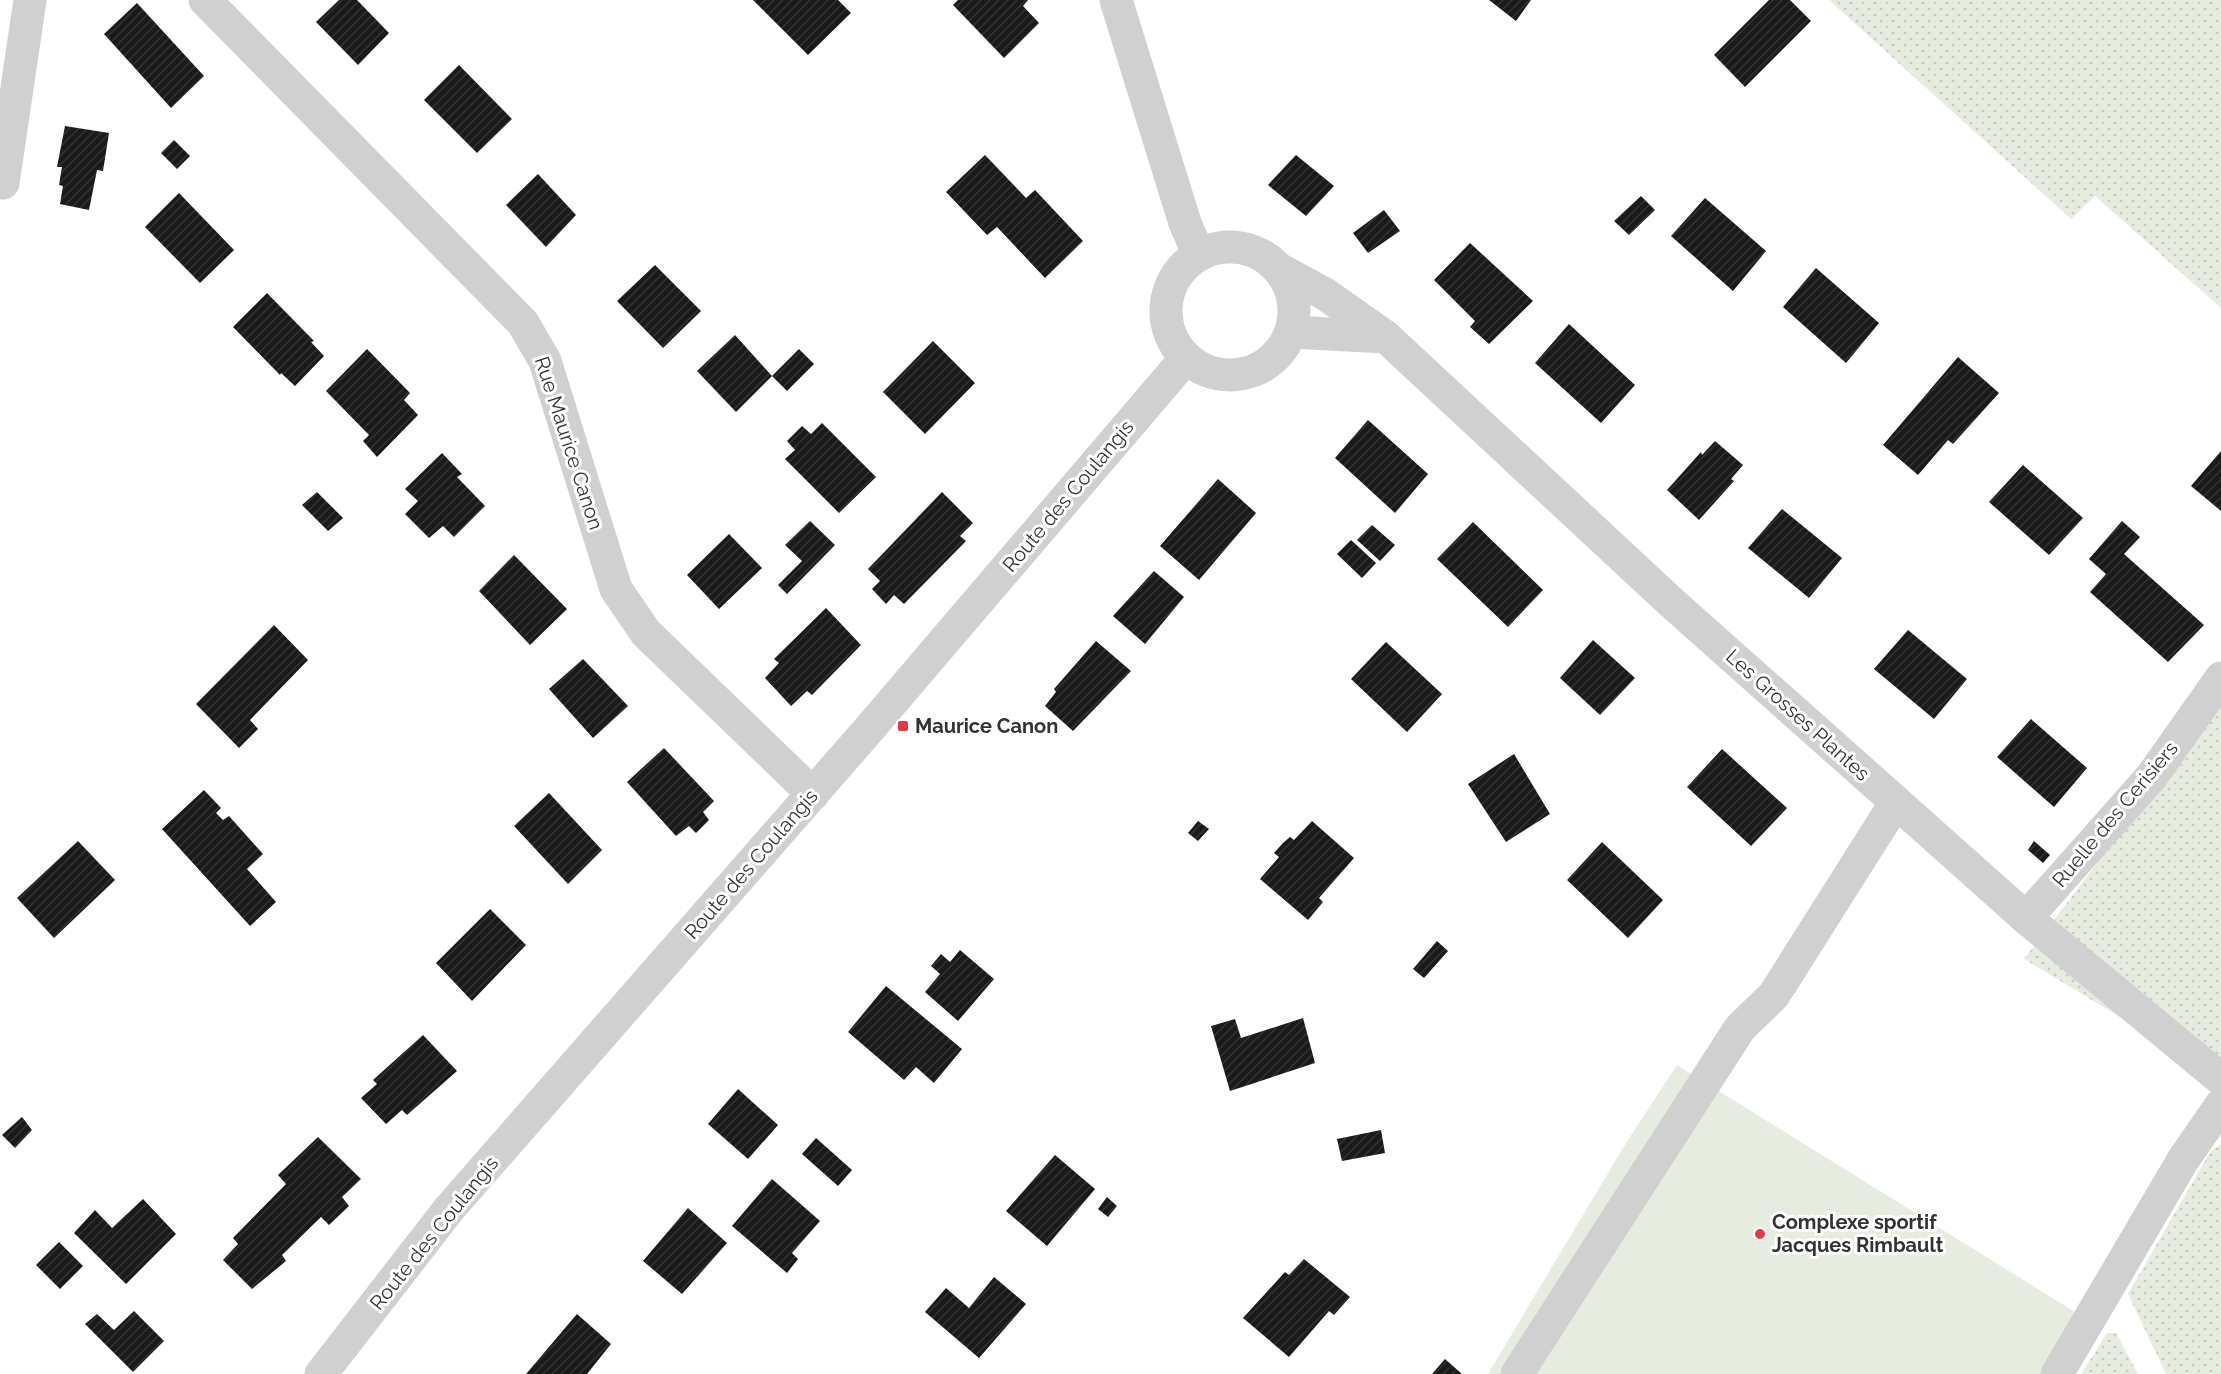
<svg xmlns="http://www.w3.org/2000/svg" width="2221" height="1374" font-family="Raleway,sans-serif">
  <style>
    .grass { fill: url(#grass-dots) }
    .pitch { fill: #e6ecdf }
    .building { fill: url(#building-hatch) }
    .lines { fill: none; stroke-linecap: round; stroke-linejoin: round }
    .minor { stroke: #d0d0d0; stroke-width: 33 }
    .poi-dot { fill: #e63946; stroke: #fff; stroke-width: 2 }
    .labels { text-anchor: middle; stroke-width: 6; stroke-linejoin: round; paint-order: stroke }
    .street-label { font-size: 20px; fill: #333; stroke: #fff }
    .poi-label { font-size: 20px; font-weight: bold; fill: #333; stroke: #fff; text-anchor: start }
  </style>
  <defs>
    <pattern id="grass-dots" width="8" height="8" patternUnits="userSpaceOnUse" patternTransform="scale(1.5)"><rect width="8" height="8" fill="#e6ecdf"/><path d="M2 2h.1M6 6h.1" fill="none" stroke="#c6cbc0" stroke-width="1.8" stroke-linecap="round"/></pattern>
    <pattern id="building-hatch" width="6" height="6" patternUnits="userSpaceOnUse" patternTransform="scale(1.5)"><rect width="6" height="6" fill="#1a1a1a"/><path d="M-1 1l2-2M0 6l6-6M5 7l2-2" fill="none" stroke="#333"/></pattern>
  </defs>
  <rect width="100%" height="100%" fill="#fff"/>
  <!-- grass -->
  <g class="grass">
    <polygon points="1829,0 2221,0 2221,308 2095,196 2071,219"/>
    <polygon points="2221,701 2221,1078 2024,959"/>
    <polygon points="2221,1144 2221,1374 2166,1374 2128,1294 2210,1152"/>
    <polygon points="2107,1333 2116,1333 2138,1374 2081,1374"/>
  </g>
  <!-- pitch -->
  <polygon class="pitch" points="1677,1065 2096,1325 2065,1374 1488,1374 1626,1143"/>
  <!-- building -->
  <g class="building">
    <polygon points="339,0 357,0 389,33 358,65 316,22"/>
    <polygon points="753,0 838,0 851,13 808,55"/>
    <polygon points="958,0 1028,0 1023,6 1039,23 1004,58 953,5"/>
    <polygon points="1489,0 1531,0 1516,21"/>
    <polygon points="1769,0 1790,0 1811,21 1745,87 1714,55"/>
    <polygon points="137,3 204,76 171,108 104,34"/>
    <polygon points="459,65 512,119 477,153 424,100"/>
    <polygon points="65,126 109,133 103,171 97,170 89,210 60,204 63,186 59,185 62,167 57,167"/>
    <polygon points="174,140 190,156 177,169 161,153"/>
    <polygon points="985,155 1026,198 1035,190 1083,241 1045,278 997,227 987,235 946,192"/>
    <polygon points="1296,155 1334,186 1306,216 1268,185"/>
    <polygon points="538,174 576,215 546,247 506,205"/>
    <polygon points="179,193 234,250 200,283 145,227"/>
    <polygon points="1641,196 1655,210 1629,235 1614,221"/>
    <polygon points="1705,198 1766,251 1733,291 1671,236"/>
    <polygon points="1384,210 1400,231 1368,253 1353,233"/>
    <polygon points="1470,243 1533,301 1489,344 1470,327 1475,321 1434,280"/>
    <polygon points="655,265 701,311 663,348 617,301"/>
    <polygon points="1816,268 1879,323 1846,363 1783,307"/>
    <polygon points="267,293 314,341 311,342 324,356 295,386 281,373 280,375 233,327"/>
    <polygon points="1569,324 1635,385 1601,423 1535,363"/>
    <polygon points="735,335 772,376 736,412 697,371"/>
    <polygon points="933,341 975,383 925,434 883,392"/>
    <polygon points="367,349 410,393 404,400 418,415 377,457 363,441 369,435 326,391"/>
    <polygon points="799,349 814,364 787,391 772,376"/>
    <polygon points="1958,357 1999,393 1953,444 1948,440 1918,475 1883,445"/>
    <polygon points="1368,420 1428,474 1395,513 1335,458"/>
    <polygon points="822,423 876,477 839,513 785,459 795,450 787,441 802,426 811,434"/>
    <polygon points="1715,441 1743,465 1731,479 1734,481 1699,520 1667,490 1701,452 1702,455"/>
    <polygon points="2221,451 2221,511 2191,486"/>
    <polygon points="442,453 462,474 457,477 485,506 454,537 443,526 429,538 405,514 418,501 405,489"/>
    <polygon points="2023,465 2083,518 2049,555 1989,502"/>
    <polygon points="1218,479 1256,513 1199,580 1160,546"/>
    <polygon points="317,492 343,518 328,531 302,505"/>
    <polygon points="942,492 973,523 960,536 966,541 904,604 894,595 886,604 872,589 880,581 868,569"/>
    <polygon points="1782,509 1842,558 1809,598 1748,548"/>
    <polygon points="810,521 835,545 787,594 778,585 802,561 785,545"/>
    <polygon points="2122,521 2140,537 2124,554 2204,625 2168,662 2090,592 2106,574 2089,559"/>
    <polygon points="1473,522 1543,590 1508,627 1437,559"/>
    <polygon points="1372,525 1395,545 1380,561 1357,540"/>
    <polygon points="729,534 762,568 719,609 687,575"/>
    <polygon points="1351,540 1376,563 1362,578 1337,554"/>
    <polygon points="514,555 567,609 530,645 479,591"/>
    <polygon points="1154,571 1184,597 1145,644 1113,616"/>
    <polygon points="826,608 861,645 812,695 807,691 791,706 765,678 779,663 774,659"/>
    <polygon points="274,625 308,660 250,720 258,729 239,748 196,704"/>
    <polygon points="1908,630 1967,679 1934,719 1874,669"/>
    <polygon points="1593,640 1635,678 1600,715 1560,678"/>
    <polygon points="1096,641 1131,671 1073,731 1045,706 1056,692 1054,689"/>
    <polygon points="1386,642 1442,694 1407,732 1351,679"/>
    <polygon points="583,659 628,706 593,738 549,689"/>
    <polygon points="2031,719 2087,768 2054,807 1997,757"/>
    <polygon points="664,748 714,801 703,812 709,820 696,833 689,826 676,836 627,782"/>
    <polygon points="1722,749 1787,808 1751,846 1687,787"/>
    <polygon points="1514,754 1550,814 1506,842 1468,784"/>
    <polygon points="204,790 221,808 216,813 223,820 229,816 263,854 247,869 276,902 250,926 162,829"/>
    <polygon points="549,793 602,850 568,884 514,826"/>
    <polygon points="1198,821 1209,829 1198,841 1188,833"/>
    <polygon points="1312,821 1354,858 1319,898 1323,902 1308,920 1260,879 1279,857 1274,853 1283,843 1290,837 1294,840"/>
    <polygon points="78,841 115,880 54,938 17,898"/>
    <polygon points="2034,841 2050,855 2043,863 2028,850"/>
    <polygon points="1602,842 1663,900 1628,938 1567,880"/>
    <polygon points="490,909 526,945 472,1001 436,963"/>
    <polygon points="1437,941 1448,951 1424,978 1413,969"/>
    <polygon points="960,950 994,979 958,1021 925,992 940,974 931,966 941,954 950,962"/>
    <polygon points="886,986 962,1049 934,1083 916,1067 904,1080 848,1032"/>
    <polygon points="1303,1018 1315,1063 1230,1091 1211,1026 1235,1019 1241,1038"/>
    <polygon points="423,1035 457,1071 407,1115 402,1110 386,1124 361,1098 377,1084 373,1080"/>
    <polygon points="738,1089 778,1125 748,1159 708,1124"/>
    <polygon points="22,1117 32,1130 15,1148 2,1135"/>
    <polygon points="1381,1130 1385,1153 1342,1161 1337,1139"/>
    <polygon points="318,1137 361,1179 342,1197 349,1206 329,1225 321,1217 282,1255 286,1261 252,1289 223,1260 238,1244 233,1238 286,1184 278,1175"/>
    <polygon points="816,1138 852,1170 838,1186 802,1154"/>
    <polygon points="1055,1155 1095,1189 1047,1246 1006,1211"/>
    <polygon points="772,1179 820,1221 792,1253 798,1259 787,1273 732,1226"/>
    <polygon points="1107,1197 1117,1206 1108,1217 1098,1209"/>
    <polygon points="143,1199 176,1234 126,1284 74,1233 95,1210 112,1228"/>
    <polygon points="688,1208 727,1243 682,1294 643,1261"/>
    <polygon points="59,1242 83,1266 60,1289 36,1265"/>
    <polygon points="1304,1259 1350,1297 1334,1315 1329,1311 1289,1357 1243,1318 1285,1272 1289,1275"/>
    <polygon points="994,1277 1026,1304 979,1358 925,1312 946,1288 969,1308"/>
    <polygon points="134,1311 164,1341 133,1372 85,1324 97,1314 114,1330"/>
    <polygon points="577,1314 611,1344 587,1374 526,1374"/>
    <polygon points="1445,1359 1462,1374 1432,1374"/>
  </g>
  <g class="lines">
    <!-- minor -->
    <g class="minor">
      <polyline points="205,0 523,323 545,361 616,589 646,633 813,794"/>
      <polyline points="1116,0 1185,223 1199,255"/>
      <polyline points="3,183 30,0"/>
      <circle cx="1230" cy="311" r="64"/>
      <polyline points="1279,269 1325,294 1386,337 1672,603 1896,802 2026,918 2221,1079"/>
      <polyline points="1292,332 1386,337"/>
      <polyline points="2026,918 2152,776 2221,678"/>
      <polyline points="321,1374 449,1209 870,728 1186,358"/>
      <polyline points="1517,1374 1740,1028 1774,995 1896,802"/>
      <polyline points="2057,1374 2183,1160 2221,1105"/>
    </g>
  </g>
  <!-- markers -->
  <g class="poi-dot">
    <rect x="897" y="720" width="12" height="12" rx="3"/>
    <circle cx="1760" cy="1234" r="6"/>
  </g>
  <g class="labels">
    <!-- street labels -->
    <g class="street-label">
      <text transform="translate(569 443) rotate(72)" y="7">Rue Maurice Canon</text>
      <text transform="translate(1068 496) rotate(-50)" y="7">Route des Coulangis</text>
      <text transform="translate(1798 715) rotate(42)" y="7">Les Grosses Plantes</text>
      <text transform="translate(2115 814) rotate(-50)" y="7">Ruelle des Cerisiers</text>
      <text transform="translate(751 864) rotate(-49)" y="7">Route des Coulangis</text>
      <text transform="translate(434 1233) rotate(-51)" y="7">Route des Coulangis</text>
    </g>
    <!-- poi labels -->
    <g class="poi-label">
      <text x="915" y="733">Maurice Canon</text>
      <text x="1772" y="1229">Complexe sportif<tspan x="1772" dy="23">Jacques Rimbault</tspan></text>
    </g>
  </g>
</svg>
